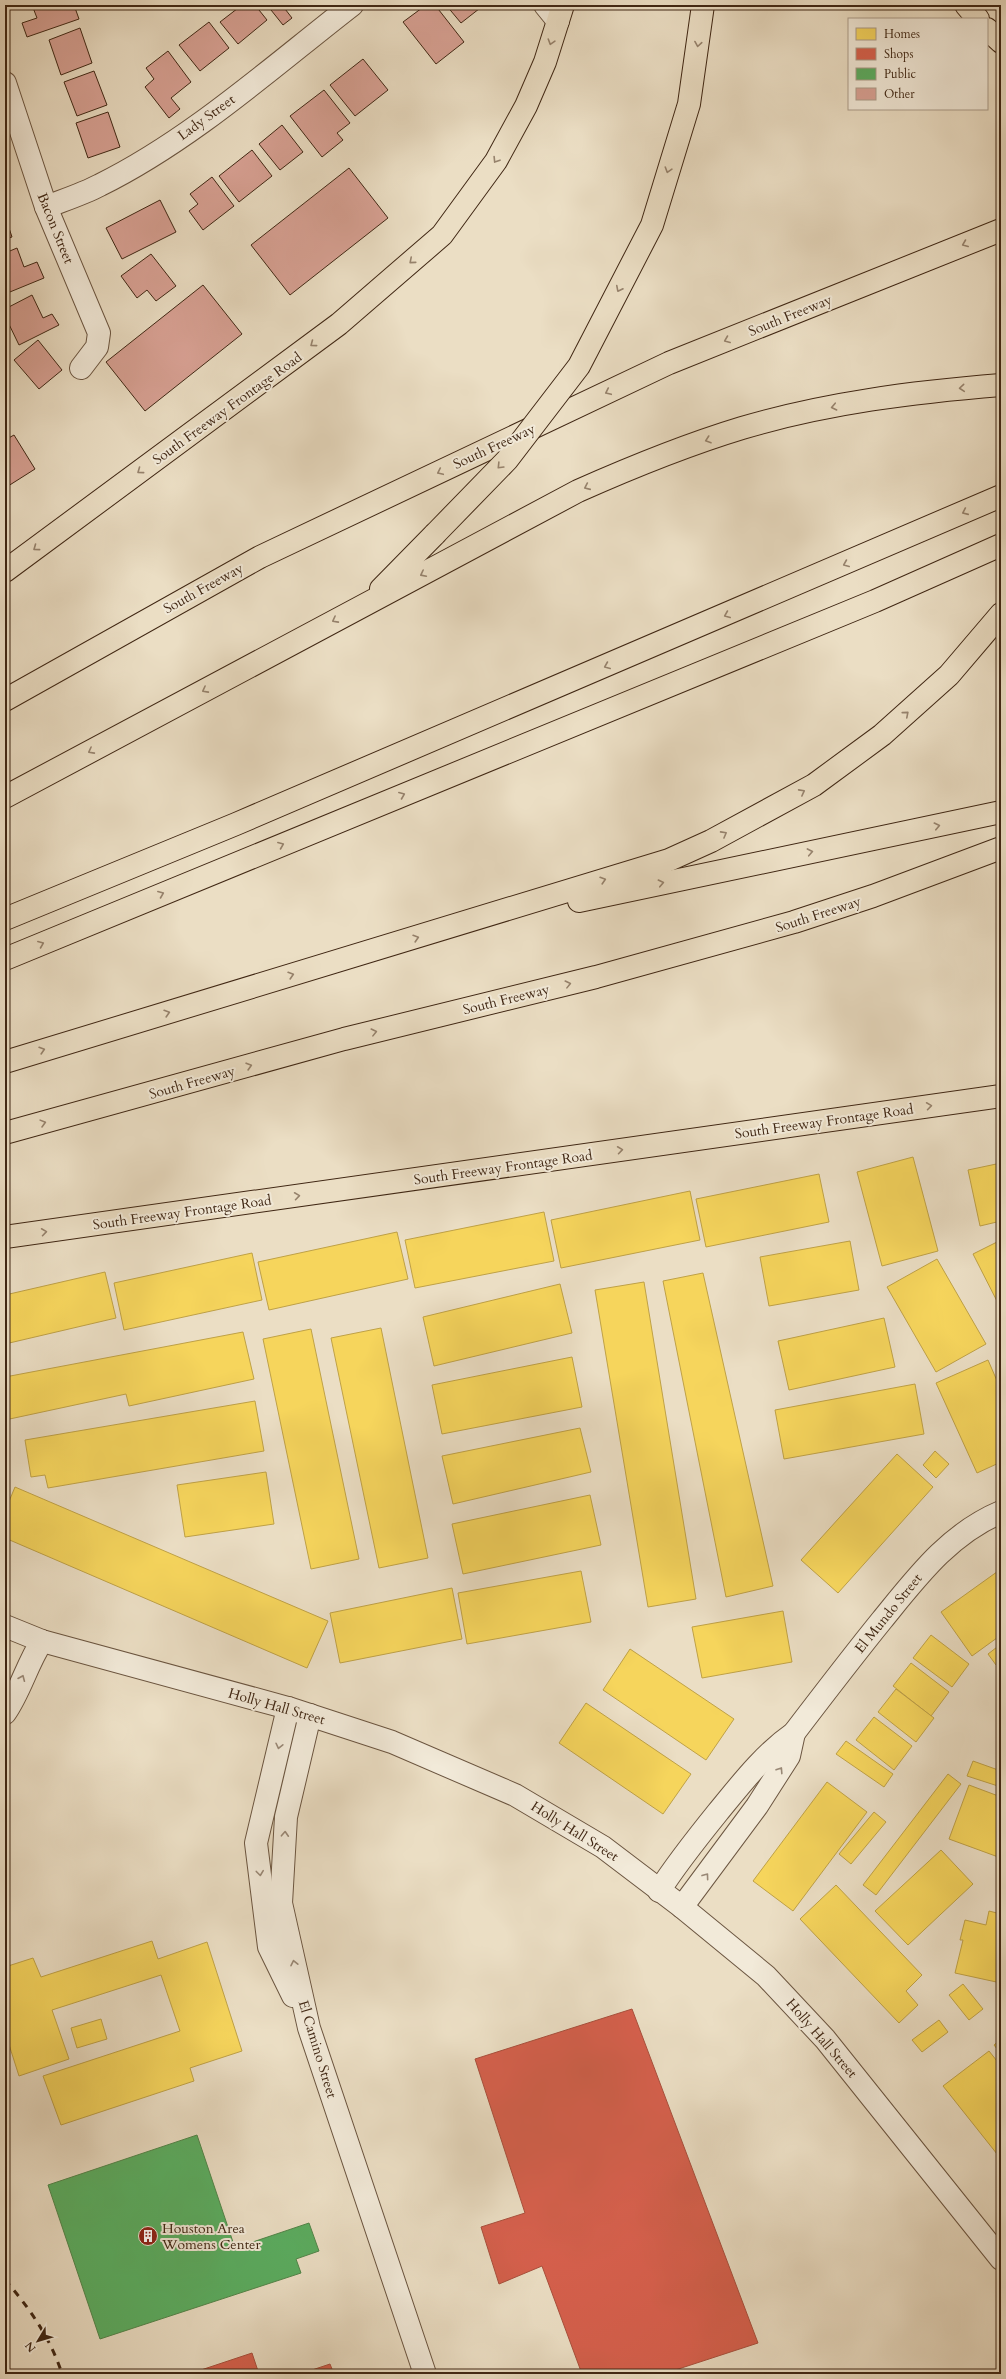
<svg xmlns="http://www.w3.org/2000/svg" width="1006" height="2379" font-family="Cardo,serif">
  <style>
    .homes { fill: #f6d55c; stroke: #bfa146 }
    .shops { fill: #d6604d; stroke: #a94f3c }
    .public { fill: #5aae61; stroke: #52864a }
    .building { fill: #d8a194; stroke: #402714 }
    .lines { fill: none; stroke-linecap: round; stroke-linejoin: round }
    .minor-casing { stroke: #6b5540; stroke-width: 24 }
    .major-casing { stroke: #402714; stroke-width: 24 }
    .highway-casing { stroke: #402714; stroke-width: 24 }
    .minor { stroke: #f2ead9; stroke-width: 22 }
    .major { stroke: #ebdec4; stroke-width: 22 }
    .highway { stroke: #ebdec4; stroke-width: 22 }
    .rail { stroke: #402714; stroke-width: 3; stroke-dasharray: 7 7; stroke-linecap: butt }
    .highway-bridge-casing { stroke: #402714; stroke-width: 24; stroke-linecap: butt }
    .highway-bridge { stroke: #ebdec4; stroke-width: 22 }
    .oneway { stroke: #96826c }
    .oneway2 { stroke: #998876 }
    .labels { text-anchor: middle; stroke-width: 4; stroke-linejoin: round; paint-order: stroke }
    .street-label { font-size: 14px; fill: #402714; stroke: #f2ead9 }
    .poi-label { font-size: 14px; fill: #402714; stroke: #f2ead9; text-anchor: start }
  </style>
  <rect width="100%" height="100%" fill="#ebdec4"/>
  <filter id="stains"><feTurbulence type="fractalNoise" baseFrequency=".005" numOctaves="4"/><feColorMatrix values="0 0 0 0 .2 0 0 0 0 .09 0 0 0 0 .02 0 0 0 .5 -.17"/></filter>
  <radialGradient id="worn" r=".72"><stop offset=".6" stop-color="#630" stop-opacity="0"/><stop offset="1" stop-color="#630" stop-opacity=".3"/></radialGradient>
  <!-- homes -->
  <g class="homes">
    <polygon points="913,1157 938,1251 882,1266 857,1172"/>
    <polygon points="1001,1163 1001,1221 980,1226 968,1170"/>
    <polygon points="819,1174 829,1222 706,1247 696,1199"/>
    <polygon points="690,1191 700,1240 561,1268 551,1220"/>
    <polygon points="544,1212 554,1261 415,1288 405,1240"/>
    <polygon points="397,1232 408,1279 269,1310 258,1262"/>
    <polygon points="1001,1240 1001,1309 973,1254"/>
    <polygon points="850,1241 859,1290 769,1306 760,1257"/>
    <polygon points="252,1253 262,1300 124,1330 114,1283"/>
    <polygon points="937,1259 986,1344 936,1372 887,1287"/>
    <polygon points="105,1272 116,1318 5,1344 5,1295"/>
    <polygon points="703,1273 773,1586 726,1597 663,1281"/>
    <polygon points="644,1282 696,1599 648,1607 595,1290"/>
    <polygon points="560,1284 572,1333 434,1366 423,1317"/>
    <polygon points="884,1318 895,1367 789,1390 778,1341"/>
    <polygon points="381,1328 428,1558 379,1568 331,1338"/>
    <polygon points="311,1329 359,1559 311,1569 263,1339"/>
    <polygon points="243,1332 254,1379 129,1406 126,1394 5,1420 5,1377"/>
    <polygon points="572,1357 582,1407 442,1434 432,1385"/>
    <polygon points="988,1360 1001,1390 1001,1462 977,1473 936,1383"/>
    <polygon points="915,1384 924,1434 784,1459 775,1410"/>
    <polygon points="255,1401 264,1451 48,1488 45,1475 31,1477 25,1440"/>
    <polygon points="580,1428 591,1472 453,1504 442,1456"/>
    <polygon points="935,1451 949,1464 936,1478 923,1465"/>
    <polygon points="897,1454 933,1487 838,1593 801,1560"/>
    <polygon points="266,1472 274,1524 185,1537 177,1485"/>
    <polygon points="15,1487 328,1621 307,1668 5,1538 5,1511"/>
    <polygon points="590,1495 601,1545 463,1574 452,1524"/>
    <polygon points="1001,1569 1001,1635 972,1656 941,1612"/>
    <polygon points="581,1571 591,1622 467,1644 458,1593"/>
    <polygon points="452,1588 462,1639 340,1663 330,1613"/>
    <polygon points="783,1611 792,1662 702,1678 692,1627"/>
    <polygon points="931,1635 969,1664 952,1687 913,1658"/>
    <polygon points="1001,1644 1001,1662 996,1665 988,1654"/>
    <polygon points="630,1649 734,1719 706,1760 603,1690"/>
    <polygon points="911,1663 949,1692 931,1716 893,1686"/>
    <polygon points="896,1689 934,1718 916,1742 878,1712"/>
    <polygon points="586,1703 691,1774 663,1814 559,1743"/>
    <polygon points="874,1717 912,1746 894,1770 856,1740"/>
    <polygon points="846,1741 893,1774 884,1787 836,1754"/>
    <polygon points="973,1761 1001,1771 1001,1787 967,1776"/>
    <polygon points="948,1774 961,1784 876,1895 863,1885"/>
    <polygon points="827,1782 867,1812 793,1911 753,1881"/>
    <polygon points="969,1785 1001,1797 1001,1858 949,1839"/>
    <polygon points="874,1812 886,1822 851,1864 839,1854"/>
    <polygon points="941,1850 973,1884 908,1945 875,1911"/>
    <polygon points="836,1885 922,1975 906,1991 918,2005 899,2023 800,1919"/>
    <polygon points="989,1911 1001,1914 1001,1983 955,1973 963,1940 960,1940 965,1920 986,1925"/>
    <polygon points="152,1941 158,1959 207,1942 242,2051 190,2068 194,2081 61,2125 43,2076 180,2031 161,1975 52,2010 69,2059 19,2076 5,2032 5,1967 33,1958 41,1977"/>
    <polygon points="963,1984 983,2009 969,2020 949,1995"/>
    <polygon points="101,2019 107,2039 77,2048 71,2028"/>
    <polygon points="939,2020 948,2032 922,2052 912,2040"/>
    <polygon points="1001,2039 1001,2054 994,2045"/>
    <polygon points="989,2051 1001,2066 1001,2159 943,2086"/>
  </g>
  <!-- shops -->
  <g class="shops">
    <polygon points="632,2009 758,2343 663,2374 582,2374 542,2266 499,2284 481,2227 525,2213 475,2059"/>
    <polygon points="252,2353 259,2374 189,2374"/>
    <polygon points="330,2364 334,2374 300,2374"/>
  </g>
  <!-- public -->
  <polygon class="public" points="197,2135 235,2248 309,2223 319,2251 296,2259 301,2273 100,2339 48,2185"/>
  <!-- building -->
  <g class="building">
    <polygon points="32,5 74,5 79,19 27,37 22,23 37,18"/>
    <polygon points="242,5 255,5 267,20 238,44 220,22"/>
    <polygon points="267,5 282,5 292,18 283,25"/>
    <polygon points="426,5 435,5 464,42 436,64 403,22"/>
    <polygon points="446,5 484,5 461,23"/>
    <polygon points="209,22 229,48 200,71 179,45"/>
    <polygon points="80,28 92,63 61,75 49,40"/>
    <polygon points="168,51 191,82 171,98 180,109 169,118 145,87 154,79 146,68"/>
    <polygon points="363,59 388,90 355,116 330,85"/>
    <polygon points="94,71 107,105 77,116 64,82"/>
    <polygon points="324,90 350,123 337,133 343,140 322,157 290,116"/>
    <polygon points="108,112 120,147 88,158 76,123"/>
    <polygon points="282,125 303,152 280,170 259,144"/>
    <polygon points="252,150 272,176 239,202 219,176"/>
    <polygon points="349,168 388,218 290,295 251,245"/>
    <polygon points="212,177 234,206 203,230 189,211 198,204 190,194"/>
    <polygon points="160,200 176,232 122,259 106,228"/>
    <polygon points="5,216 12,237 5,239"/>
    <polygon points="17,248 24,267 37,262 44,278 5,294 5,253"/>
    <polygon points="151,254 176,286 156,301 147,290 137,298 121,276"/>
    <polygon points="203,285 242,334 145,411 106,362"/>
    <polygon points="32,295 43,318 52,314 59,325 19,345 5,316 5,309"/>
    <polygon points="38,340 62,370 39,389 14,360"/>
    <polygon points="14,435 35,469 5,488 5,440"/>
  </g>
  <g class="lines">
    <defs>
      <g id="minor">
        <polyline points="545,5 558,21"/>
        <polyline points="5,83 46,207 99,333 97,347 81,368"/>
        <path d="M46 207C64 200 83 194 100 185 191 140 272 67 352 5"/>
        <polyline points="5,1626 42,1641 288,1708 392,1742 515,1795 603,1847 682,1907 766,1976 825,2039 1001,2259"/>
        <polyline points="288,1708 256,1843 269,1947 293,1996"/>
        <path d="M5 1713C20 1692 27 1664 42 1641"/>
        <polyline points="310,1715 286,1817 281,1903 309,2028 425,2374"/>
        <path d="M659 1891C677 1863 697 1838 718 1812 741 1784 764 1754 794 1733 823 1695 852 1657 882 1620 917 1577 949 1534 1001 1512"/>
        <polyline points="682,1907 757,1806 789,1756 794,1733"/>
      </g>
      <g id="major">
        <polyline points="5,571 339,324 442,235 496,161 526,106 545,62 563,5"/>
        <polyline points="5,1237 1001,1096"/>
      </g>
      <g id="highway">
        <polyline points="966,5 978,19"/>
        <polyline points="987,29 1001,42"/>
        <polyline points="381,589 435,534"/>
        <polyline points="5,700 260,557 669,363 1001,230"/>
        <path d="M5 797 578 491C632 467 686 445 742 428 826 403 914 392 1001 385"/>
        <polyline points="579,901 1001,812"/>
        <polyline points="5,919 236,824 1001,496"/>
        <polyline points="5,959 875,601 1001,545"/>
        <polyline points="5,1062 669,860 711,841 814,785 882,735 949,675 1001,614"/>
        <polyline points="5,1133 344,1039 596,977 794,922 873,896 1001,848"/>
      </g>
    </defs>
    <!-- minor casing -->
    <use href="#minor" class="minor-casing"/>
    <!-- major casing -->
    <use href="#major" class="major-casing"/>
    <!-- highway casing -->
    <use href="#highway" class="highway-casing"/>
    <!-- minor -->
    <use href="#minor" class="minor"/>
    <!-- major -->
    <use href="#major" class="major"/>
    <!-- highway -->
    <use href="#highway" class="highway"/>
    <!-- rail -->
    <path class="rail" d="M5 2280C29 2307 51 2339 62 2374"/>
    <defs>
      <polyline id="highway-bridge" points="435,534 507,460 579,366 652,225 689,104 703,5"/>
    </defs>
    <!-- highway-bridge casing -->
    <use href="#highway-bridge" class="highway-bridge-casing"/>
    <!-- highway-bridge -->
    <use href="#highway-bridge" class="highway-bridge"/>
  </g>
  <!-- one-way arrows -->
  <defs><path id="oneway-chevron" d="M-2-3.5L2.5 0L-2 3.5" fill="none" stroke-width="1.6" stroke-linecap="round" stroke-linejoin="round"/></defs>
  <g class="oneway">
    <use href="#oneway-chevron" transform="translate(551 42) rotate(107)"/>
    <use href="#oneway-chevron" transform="translate(698 44) rotate(99)"/>
    <use href="#oneway-chevron" transform="translate(496 160) rotate(122)"/>
    <use href="#oneway-chevron" transform="translate(668 170) rotate(107)"/>
    <use href="#oneway-chevron" transform="translate(965 244) rotate(158)"/>
    <use href="#oneway-chevron" transform="translate(412 261) rotate(139)"/>
    <use href="#oneway-chevron" transform="translate(619 289) rotate(117)"/>
    <use href="#oneway-chevron" transform="translate(727 340) rotate(158)"/>
    <use href="#oneway-chevron" transform="translate(313 344) rotate(143)"/>
    <use href="#oneway-chevron" transform="translate(962 388) rotate(175)"/>
    <use href="#oneway-chevron" transform="translate(608 392) rotate(155)"/>
    <use href="#oneway-chevron" transform="translate(834 407) rotate(168)"/>
    <use href="#oneway-chevron" transform="translate(708 440) rotate(161)"/>
    <use href="#oneway-chevron" transform="translate(500 466) rotate(134)"/>
    <use href="#oneway-chevron" transform="translate(140 471) rotate(144)"/>
    <use href="#oneway-chevron" transform="translate(440 472) rotate(155)"/>
    <use href="#oneway-chevron" transform="translate(587 487) rotate(156)"/>
    <use href="#oneway-chevron" transform="translate(965 512) rotate(156)"/>
    <use href="#oneway-chevron" transform="translate(36 548) rotate(144)"/>
    <use href="#oneway-chevron" transform="translate(846 564) rotate(157)"/>
    <use href="#oneway-chevron" transform="translate(423 574) rotate(153)"/>
    <use href="#oneway-chevron" transform="translate(727 615) rotate(157)"/>
    <use href="#oneway-chevron" transform="translate(335 620) rotate(152)"/>
    <use href="#oneway-chevron" transform="translate(607 666) rotate(157)"/>
    <use href="#oneway-chevron" transform="translate(205 690) rotate(152)"/>
    <use href="#oneway-chevron" transform="translate(906 714) rotate(-41)"/>
    <use href="#oneway-chevron" transform="translate(91 751) rotate(152)"/>
    <use href="#oneway-chevron" transform="translate(802 792) rotate(-28)"/>
    <use href="#oneway-chevron" transform="translate(402 795) rotate(-22)"/>
    <use href="#oneway-chevron" transform="translate(937 826) rotate(-13)"/>
    <use href="#oneway-chevron" transform="translate(724 834) rotate(-29)"/>
    <use href="#oneway-chevron" transform="translate(281 845) rotate(-22)"/>
    <use href="#oneway-chevron" transform="translate(810 852) rotate(-11)"/>
    <use href="#oneway-chevron" transform="translate(603 880) rotate(-17)"/>
    <use href="#oneway-chevron" transform="translate(661 883) rotate(-12)"/>
    <use href="#oneway-chevron" transform="translate(161 894) rotate(-22)"/>
    <use href="#oneway-chevron" transform="translate(416 938) rotate(-17)"/>
    <use href="#oneway-chevron" transform="translate(41 944) rotate(-22)"/>
    <use href="#oneway-chevron" transform="translate(291 975) rotate(-17)"/>
    <use href="#oneway-chevron" transform="translate(568 984) rotate(-14)"/>
    <use href="#oneway-chevron" transform="translate(167 1013) rotate(-17)"/>
    <use href="#oneway-chevron" transform="translate(374 1032) rotate(-14)"/>
    <use href="#oneway-chevron" transform="translate(42 1050) rotate(-17)"/>
    <use href="#oneway-chevron" transform="translate(249 1066) rotate(-16)"/>
    <use href="#oneway-chevron" transform="translate(929 1106) rotate(-8)"/>
    <use href="#oneway-chevron" transform="translate(43 1123) rotate(-15)"/>
    <use href="#oneway-chevron" transform="translate(620 1150) rotate(-8)"/>
    <use href="#oneway-chevron" transform="translate(297 1196) rotate(-8)"/>
    <use href="#oneway-chevron" transform="translate(44 1232) rotate(-8)"/>
  </g>
  <g class="oneway2">
    <use href="#oneway-chevron" transform="translate(22 1678) rotate(-67)"/>
    <use href="#oneway-chevron" transform="translate(279 1746) rotate(103)"/>
    <use href="#oneway-chevron" transform="translate(780 1770) rotate(-57)"/>
    <use href="#oneway-chevron" transform="translate(285 1834) rotate(-87)"/>
    <use href="#oneway-chevron" transform="translate(260 1873) rotate(83)"/>
    <use href="#oneway-chevron" transform="translate(706 1876) rotate(-54)"/>
    <use href="#oneway-chevron" transform="translate(294 1963) rotate(-102)"/>
  </g>
  <!-- icons -->
  <defs>
    <symbol id="building-disc" viewBox="-11 -11 22 22"><circle r="9.5" fill="#8f2418" stroke="#f2ead9"/><path d="M-4-6H4V6H1V3H-1V6H-4ZM-2.5-4.3h1.7v1.8h-1.7ZM.8-4.3h1.7v1.8H.8ZM-2.5-1h1.7V.8h-1.7ZM.8-1h1.7V.8H.8Z" fill="#fff"/></symbol>
  </defs>
  <g fill-rule="evenodd">
    <use href="#building-disc" x="137" y="2225" width="22" height="22"/>
  </g>
  <g class="labels">
    <!-- street labels -->
    <g class="street-label">
      <text transform="translate(206 117) rotate(-36)" y="5">Lady Street</text>
      <text transform="translate(56 228) rotate(68)" y="5">Bacon Street</text>
      <text transform="translate(790 315) rotate(-22)" y="5">South Freeway</text>
      <text transform="translate(227 408) rotate(-36)" y="5">South Freeway Frontage Road</text>
      <text transform="translate(494 446) rotate(-25)" y="5">South Freeway</text>
      <text transform="translate(203 588) rotate(-29)" y="5">South Freeway</text>
      <text transform="translate(818 914) rotate(-18)" y="5">South Freeway</text>
      <text transform="translate(506 999) rotate(-14)" y="5">South Freeway</text>
      <text transform="translate(192 1082) rotate(-16)" y="5">South Freeway</text>
      <text transform="translate(824 1121) rotate(-8)" y="5">South Freeway Frontage Road</text>
      <text transform="translate(503 1167) rotate(-8)" y="5">South Freeway Frontage Road</text>
      <text transform="translate(182 1212) rotate(-8)" y="5">South Freeway Frontage Road</text>
      <text transform="translate(888 1613) rotate(-51)" y="5">El Mundo Street</text>
      <text transform="translate(277 1706) rotate(16)" y="5">Holly Hall Street</text>
      <text transform="translate(575 1831) rotate(32)" y="5">Holly Hall Street</text>
      <text transform="translate(822 2038) rotate(49)" y="5">Holly Hall Street</text>
      <text transform="translate(318 2049) rotate(73)" y="5">El Camino Street</text>
    </g>
    <!-- poi labels -->
    <g class="poi-label">
      <text x="162" y="2233">Houston Area<tspan x="162" dy="16">Womens Center</tspan></text>
    </g>
  </g>
  <!-- margin -->
  <rect width="1006" height="2379" fill="none" stroke="#ebdec4" stroke-width="20"/>
  <rect x="6" y="6" width="994" height="2367" fill="none" stroke="#402714" stroke-width="2"/>
  <rect x="10" y="10" width="986" height="2359" fill="none" stroke="#402714"/>
  <!-- legend -->
  <rect x="848" y="18" width="140" height="92" fill="#f2ead9" stroke="#ab9c8a"/>
  <rect x="856" y="28" width="20" height="12" fill="#f6d55c" stroke="#ab9c8a"/>
  <text x="884" y="38" font-size="12" fill="#402714">Homes</text>
  <rect x="856" y="48" width="20" height="12" fill="#d6604d" stroke="#ab9c8a"/>
  <text x="884" y="58" font-size="12" fill="#402714">Shops</text>
  <rect x="856" y="68" width="20" height="12" fill="#5aae61" stroke="#ab9c8a"/>
  <text x="884" y="78" font-size="12" fill="#402714">Public</text>
  <rect x="856" y="88" width="20" height="12" fill="#d8a194" stroke="#ab9c8a"/>
  <text x="884" y="98" font-size="12" fill="#402714">Other</text>
  <!-- north arrow -->
  <g transform="translate(38 2341) rotate(232)" stroke="#f2ead9" stroke-width="3" paint-order="stroke">
  <path d="M0-3L7 15L0 10L-7 15Z" fill="#402714"/>
  <text y="-6" font-size="11" font-weight="bold" text-anchor="middle" fill="#402714">N</text>
  </g>
  <rect width="100%" height="100%" filter="url(#stains)"/>
  <rect width="100%" height="100%" fill="url(#worn)"/>
</svg>
